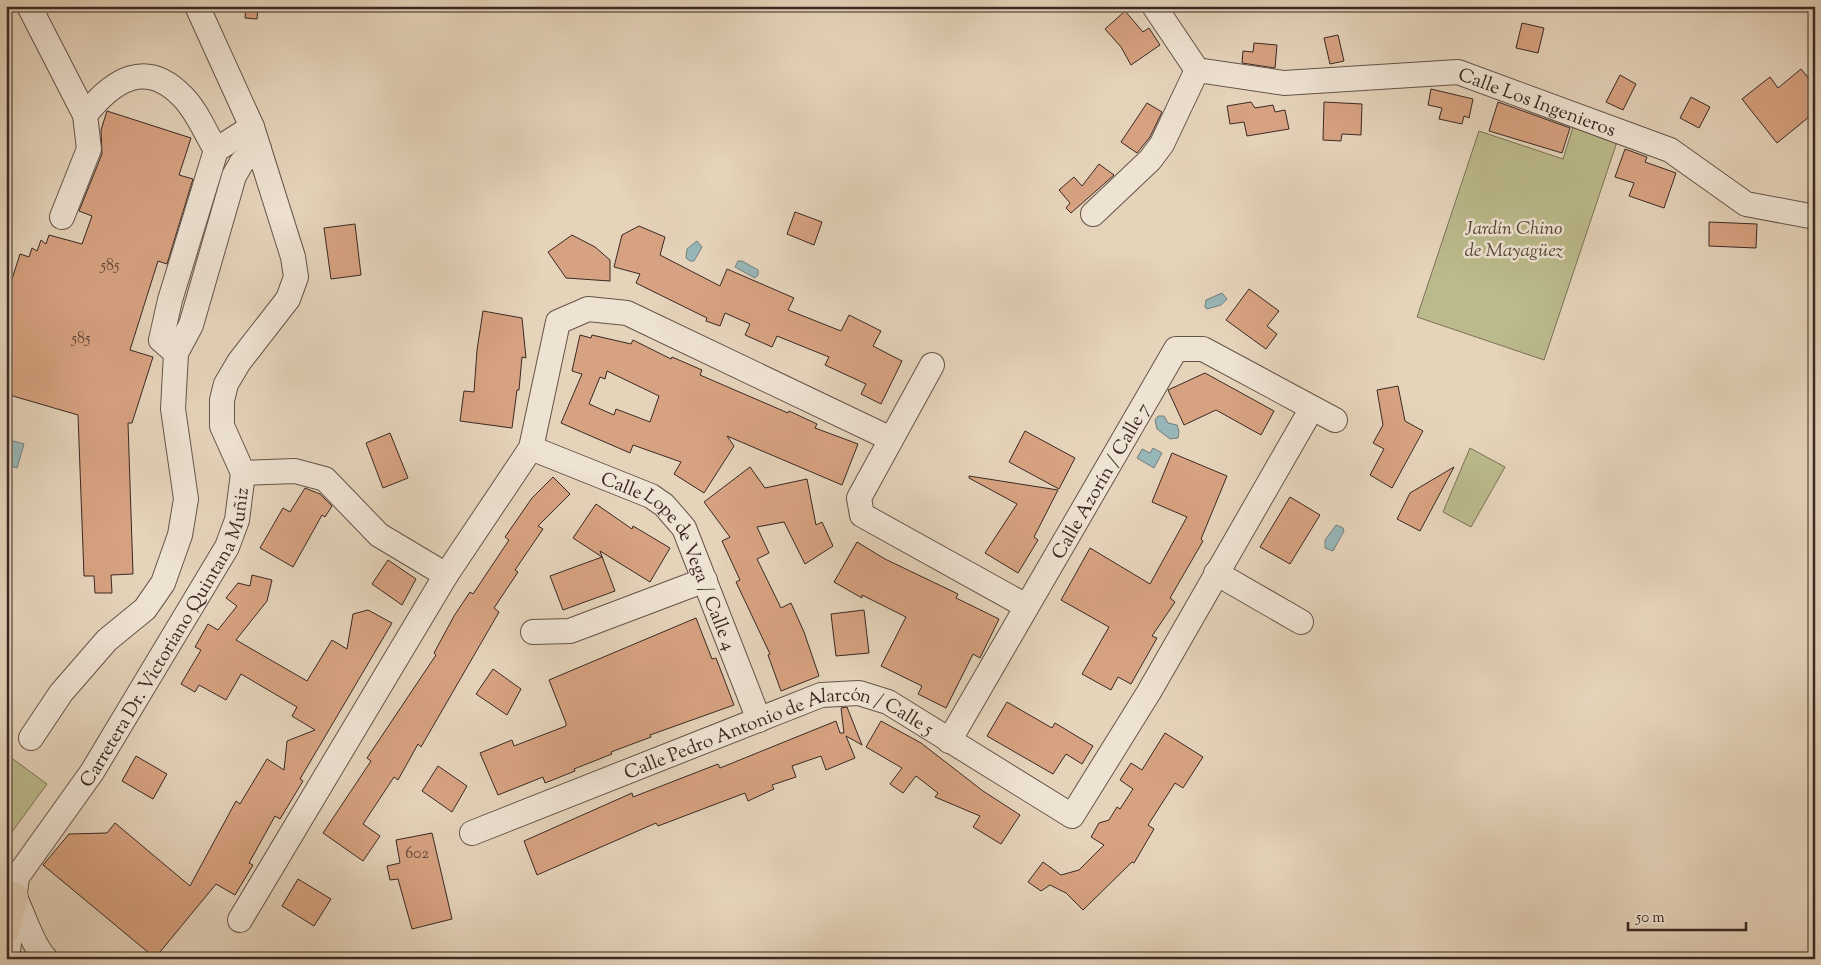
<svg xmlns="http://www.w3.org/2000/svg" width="1821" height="965" font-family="'Sorts Mill Goudy',serif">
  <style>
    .green { fill: #bbba8b; stroke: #7a7257 }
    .water { fill: #98b6b7; stroke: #727e7c }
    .building { fill: #d7a281; stroke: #3a2923; fill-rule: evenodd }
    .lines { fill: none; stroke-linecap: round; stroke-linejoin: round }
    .minor-casing { stroke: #655449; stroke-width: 26 }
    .major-casing { stroke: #3a2923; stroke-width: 29 }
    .minor { stroke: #eee2d2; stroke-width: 24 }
    .major { stroke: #e5d3ba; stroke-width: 28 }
    .labels { text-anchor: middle; stroke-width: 5; stroke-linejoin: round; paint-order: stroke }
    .number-label { font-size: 16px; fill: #61473a }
    .street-label { font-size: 19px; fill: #3a2923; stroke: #eee2d2 }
    .park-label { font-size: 19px; font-style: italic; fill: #544638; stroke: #eee2d2 }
  </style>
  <rect width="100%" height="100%" fill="#e5d3ba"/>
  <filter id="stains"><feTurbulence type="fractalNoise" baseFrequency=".004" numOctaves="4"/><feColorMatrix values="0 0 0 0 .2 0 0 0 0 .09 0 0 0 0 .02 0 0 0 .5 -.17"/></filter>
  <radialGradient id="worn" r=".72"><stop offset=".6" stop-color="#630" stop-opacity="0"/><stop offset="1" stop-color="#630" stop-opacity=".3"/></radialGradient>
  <!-- green -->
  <g class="green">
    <polygon points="1575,121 1619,136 1544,360 1417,317 1479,131 1563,159"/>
    <polygon points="1470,448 1505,467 1471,527 1443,512"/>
    <polygon points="6,754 47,784 6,840"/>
  </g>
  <!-- water -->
  <g class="water">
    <polygon points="697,241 702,247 694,261 690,261 686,258 687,249"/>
    <polygon points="738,261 742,261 758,270 758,275 755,278 735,267"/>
    <polygon points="1222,293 1227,299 1221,305 1207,309 1205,307 1206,300"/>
    <polygon points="1158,416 1164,416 1168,423 1177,425 1179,431 1178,438 1170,439 1157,429 1155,420"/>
    <polygon points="6,439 24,444 17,468 6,465"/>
    <polygon points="1153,448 1162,453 1154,468 1137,458 1142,449 1150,453"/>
    <polygon points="1336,525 1343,528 1344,531 1333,551 1325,548 1325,540"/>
  </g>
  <!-- building -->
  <g class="building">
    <polygon points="246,6 258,8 257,19 245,18"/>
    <polygon points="1125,11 1143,32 1149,28 1160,45 1131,65 1121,47 1105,29"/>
    <polygon points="1522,23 1544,28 1538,53 1516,48"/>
    <polygon points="1338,35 1344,61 1330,64 1324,38"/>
    <polygon points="1254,43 1277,45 1275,68 1242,63 1243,51 1253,52"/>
    <polygon points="1801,69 1815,86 1815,112 1777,143 1742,99 1770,77 1778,88"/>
    <polygon points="1620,75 1636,84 1623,110 1606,102"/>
    <polygon points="1431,89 1473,99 1469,118 1464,116 1462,124 1439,119 1442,108 1428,105"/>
    <polygon points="1691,97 1710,107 1699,128 1680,118"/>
    <polygon points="1251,102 1255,108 1273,105 1275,112 1285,110 1289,129 1247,136 1244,122 1230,124 1227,106"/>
    <polygon points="1324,102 1362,104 1361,135 1342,134 1341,141 1323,140"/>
    <polygon points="1498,102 1570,128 1562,153 1489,131"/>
    <polygon points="1147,103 1162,112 1150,137 1137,153 1121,142"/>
    <polygon points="107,111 191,138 179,175 193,179 167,264 158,261 130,350 153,357 132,423 128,423 133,574 111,575 112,593 95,593 94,576 84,576 78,415 6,394 6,298 20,254 29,257 32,248 37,251 41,240 46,244 49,235 82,244 92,216 79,211 102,154 101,130"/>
    <polygon points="1625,149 1647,157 1645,162 1676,173 1664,208 1629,196 1634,183 1615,177"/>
    <polygon points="1099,164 1114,175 1071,213 1066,208 1070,203 1059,190 1074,177 1082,186"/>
    <polygon points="795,212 822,222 814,245 787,234"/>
    <polygon points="1709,222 1757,224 1756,248 1709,246"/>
    <polygon points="355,224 361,275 331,279 324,228"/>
    <polygon points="639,226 665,237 660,255 720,286 727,269 794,298 788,310 841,331 849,315 881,331 873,346 902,361 881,404 861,394 866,384 825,365 829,357 777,336 772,347 745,335 750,324 725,313 720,326 706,321 707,318 636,283 640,274 614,267 622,235"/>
    <polygon points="572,235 595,247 610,260 610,281 566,278 548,252"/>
    <polygon points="1249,289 1279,311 1267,326 1277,334 1266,349 1226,320"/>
    <polygon points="483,311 522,318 526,358 522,357 519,390 517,390 512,428 460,421 464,391 474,392 477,350"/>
    <path d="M580 335 591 338 592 335 631 344 633 340 671 359 672 357 702 370 700 375 788 413 789 411 817 424 815 428 858 444 842 485 727 436 734 446 704 493 674 474 681 462 633 445 630 453 561 423 582 374 572 371ZM607 371 659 396 650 422 616 409 614 415 589 404 600 377 605 379Z"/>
    <polygon points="1205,373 1274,411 1261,435 1216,410 1184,425 1168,390"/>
    <polygon points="1398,386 1405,421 1423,431 1392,488 1370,475 1384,449 1373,443 1383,425 1377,390"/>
    <polygon points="1025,431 1075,458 1059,489 1009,462"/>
    <polygon points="390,433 408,478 383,488 366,443"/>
    <polygon points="1172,453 1227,476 1201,539 1203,541 1170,598 1175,602 1152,636 1157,638 1131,684 1118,677 1111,690 1082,674 1109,627 1061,600 1090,548 1150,584 1187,517 1152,502"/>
    <polygon points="750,467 765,488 807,479 816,525 822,522 833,546 805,564 784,522 757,527 769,553 757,559 781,608 791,603 804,632 819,676 781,691 768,655 770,654 736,582 740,580 722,541 730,537 704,502"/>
    <polygon points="1454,467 1420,531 1397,519 1410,493"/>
    <polygon points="969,476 1058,490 1034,537 1038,540 1018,573 985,553 1017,504 969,478"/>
    <polygon points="553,477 570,494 538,526 543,529 515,570 518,572 494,608 499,612 421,747 418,744 398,780 394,777 363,824 380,836 363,861 323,833 371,761 367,758 436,655 434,653 454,616 470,592 473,594 509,540 505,537 532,498"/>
    <polygon points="305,488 320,494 332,506 325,517 322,515 293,567 260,548 283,508 290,512"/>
    <polygon points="1290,497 1320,515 1290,564 1260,547"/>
    <polygon points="596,504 632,529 633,526 670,548 650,582 600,551 615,591 563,610 550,576 602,557 573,538"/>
    <polygon points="857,542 885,559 958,594 956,598 999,619 980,658 973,654 946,708 918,694 922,686 881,666 906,617 862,595 862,598 834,582"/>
    <polygon points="388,560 416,579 402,605 372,584"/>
    <polygon points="252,575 272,580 267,601 236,640 307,681 332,640 347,649 353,614 368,610 392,623 300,779 303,781 280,819 275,816 249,863 253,865 235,895 216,884 155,958 43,865 69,834 107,833 115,823 190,886 236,801 240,804 267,759 284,770 287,741 315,730 292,716 297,707 241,674 226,700 199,685 195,692 181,684 201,650 195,647 208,624 218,630 237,606 226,598 238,583 250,586"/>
    <polygon points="864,610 869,653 836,656 831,614"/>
    <polygon points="696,618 712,659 716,658 734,705 650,735 651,737 611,752 612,754 574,769 575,771 545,783 543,777 498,795 480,753 512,740 514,746 566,726 566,723 549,680"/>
    <polygon points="493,669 521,689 507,715 476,694"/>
    <polygon points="1007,702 1052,728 1055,723 1093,746 1082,764 1066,754 1053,774 987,736"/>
    <polygon points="847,707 862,745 846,736 855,758 826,770 821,756 792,766 796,777 772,785 774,789 748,801 745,793 658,826 656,823 537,875 524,841 632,793 633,797 718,764 720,768 836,721 840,733 844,733 841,708"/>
    <polygon points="881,721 921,743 983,791 1020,815 1001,844 973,827 980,816 935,797 938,793 916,776 903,793 890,784 902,768 866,747"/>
    <polygon points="1165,733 1203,757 1183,788 1175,783 1148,825 1154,829 1134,863 1132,862 1083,910 1066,893 1050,885 1041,891 1028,882 1043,862 1061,875 1079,870 1104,845 1091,837 1099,823 1109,820 1117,807 1120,809 1133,789 1120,780 1131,763 1142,770"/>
    <polygon points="136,756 167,774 153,799 122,781"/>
    <polygon points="438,766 467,786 452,812 422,791"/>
    <polygon points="432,833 452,919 412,929 398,879 390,880 387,866 400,863 396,840"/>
    <polygon points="298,879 331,899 314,926 282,906"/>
  </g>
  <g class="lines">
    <defs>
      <g id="minor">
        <polyline points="29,6 85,115 89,149 62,217"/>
        <path id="s1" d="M1154 6 1197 70 1284 83 1458 72 1670 150 1746 204 1815 217"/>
        <path d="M85 115C113 80 146 58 183 97 197 111 206 134 216 150"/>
        <polyline points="1093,214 1150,160 1162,144 1197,70"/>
        <polyline points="176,353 161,340 170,300 216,150 252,127"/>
        <polyline points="932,365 859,498 862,515 1026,606"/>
        <path id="s2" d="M531 448 651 496 664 505 684 528 759 720"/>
        <polyline points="243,473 295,471 325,479 379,535 446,575"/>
        <polyline points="1216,573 1301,622"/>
        <polyline points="533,632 570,631 705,580"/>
        <polyline points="31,738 61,693 107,640 145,609 163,583 180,535 186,499 173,409 176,353 191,325 234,176 242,162 259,149"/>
        <path id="s3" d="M949 741 1176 349H1203L1335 420"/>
        <path id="s4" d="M472 833 821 695 859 693 888 702 1072 816 1149 692 1312 408"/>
        <path d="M14 896C24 914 32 946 46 959"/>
        <polyline points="240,920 446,575 531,448 558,322 588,309 627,313 891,439"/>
        <path id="s5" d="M7 959 17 877 92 772 227 547 237 520 243 473 222 426V400L226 384 239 362 288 299 296 277 293 257 252 127 197 6"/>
      </g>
      <polyline id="major" points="6,929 14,896"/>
    </defs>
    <!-- minor casing -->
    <use href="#minor" class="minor-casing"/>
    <!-- major casing -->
    <use href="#major" class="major-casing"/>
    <!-- minor -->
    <use href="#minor" class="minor"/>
    <!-- major -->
    <use href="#major" class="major"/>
  </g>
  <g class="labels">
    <!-- number labels -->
    <g class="number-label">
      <text x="110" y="270">585</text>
      <text x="81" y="343">585</text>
      <text x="417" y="858">602</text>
    </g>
    <!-- street labels -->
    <g class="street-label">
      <text dy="7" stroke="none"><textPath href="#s1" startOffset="424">Calle Los Ingenieros</textPath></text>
      <text dy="7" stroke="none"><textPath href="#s3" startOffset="301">Calle Azorín / Calle 7</textPath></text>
      <text dy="7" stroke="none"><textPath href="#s2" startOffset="191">Calle Lope de Vega / Calle 4</textPath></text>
      <text dy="7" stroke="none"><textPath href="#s5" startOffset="366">Carretera Dr. Victoriano Quintana Muñiz</textPath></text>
      <text dy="7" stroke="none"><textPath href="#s4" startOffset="330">Calle Pedro Antonio de Alarcón / Calle 5</textPath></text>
    </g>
    <!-- park labels -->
    <g class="park-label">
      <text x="1514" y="234">Jardín Chino<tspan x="1514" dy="22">de Mayagüez</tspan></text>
    </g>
  </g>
  <!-- margin -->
  <rect width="1821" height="965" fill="none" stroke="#e5d3ba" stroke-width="25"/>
  <rect x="8" y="8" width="1806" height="950" fill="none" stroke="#3a2923" stroke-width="2.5"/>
  <rect x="12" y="12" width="1796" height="940" fill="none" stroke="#3a2923"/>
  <!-- scale -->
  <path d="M1628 922v8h118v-8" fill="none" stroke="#3a2923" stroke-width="2.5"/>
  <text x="1636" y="922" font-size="15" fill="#3a2923" stroke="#eee2d2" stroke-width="4" paint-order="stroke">50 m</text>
  <rect width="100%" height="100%" filter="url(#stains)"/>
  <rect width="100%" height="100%" fill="url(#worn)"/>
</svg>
